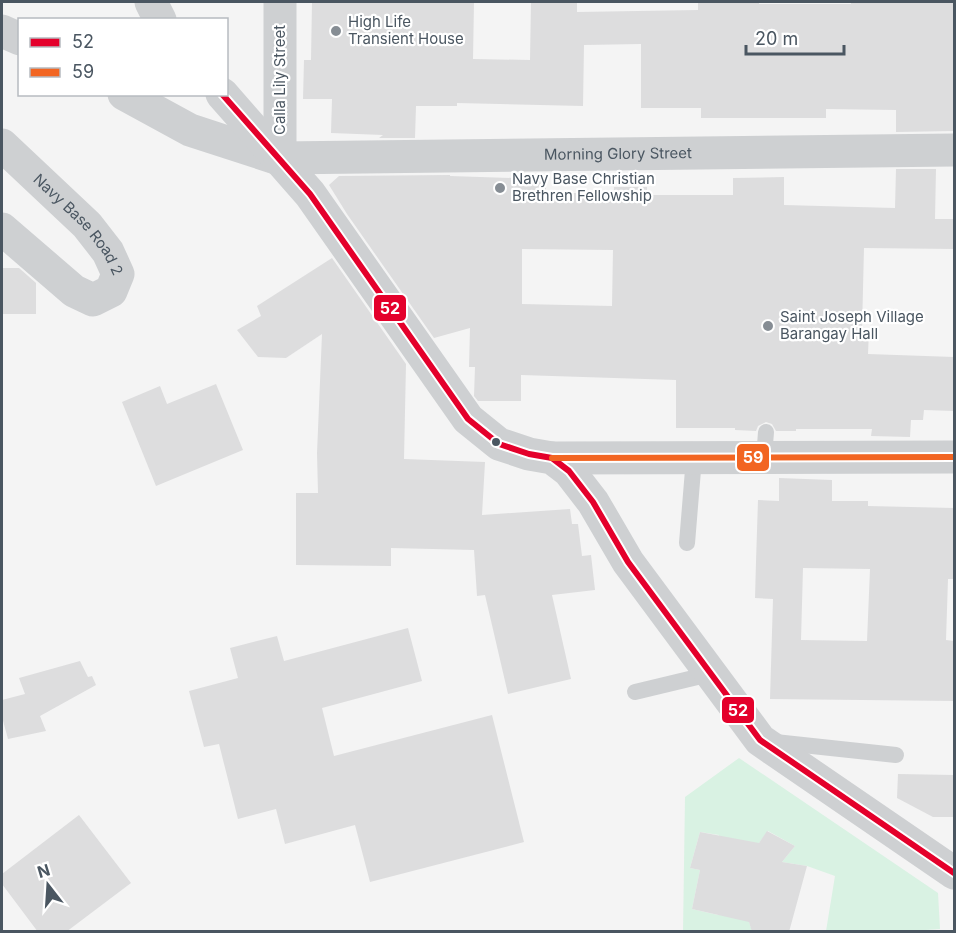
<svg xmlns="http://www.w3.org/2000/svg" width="956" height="933" font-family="Inter,sans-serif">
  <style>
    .green { fill: #d9f2e3 }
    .building { fill: #ddddde; fill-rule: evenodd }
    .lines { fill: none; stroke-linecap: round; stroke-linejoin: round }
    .service { stroke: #ced0d2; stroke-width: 16 }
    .minor { stroke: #ced0d2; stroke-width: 33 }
    .bus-1-casing { stroke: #fff; stroke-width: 10 }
    .bus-2-casing { stroke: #fff; stroke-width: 10 }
    .bus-1 { stroke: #e4002b; stroke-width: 6 }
    .bus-2 { stroke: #f26522; stroke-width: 6 }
    .poi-dot { fill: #868d94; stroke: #fff; stroke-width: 2 }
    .bus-dot { fill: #4a5661; stroke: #fff; stroke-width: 2 }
    .labels { text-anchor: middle; stroke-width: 4.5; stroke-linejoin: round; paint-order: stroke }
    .poi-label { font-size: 15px; fill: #4a5661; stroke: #fff; text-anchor: start }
    .street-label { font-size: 15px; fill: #4a5661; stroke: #fff }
    .line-badge { stroke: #fff; stroke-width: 2 }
    .badge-label { font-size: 16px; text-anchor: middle; font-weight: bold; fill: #fff }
  </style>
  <rect width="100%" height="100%" fill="#f4f4f4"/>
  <!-- green -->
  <polygon class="green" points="739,758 938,893 940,929 898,932 826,931 835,876 807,866 782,862 795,846 768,831 753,851 716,845 719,835 700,832 690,868 700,870 692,909 718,915 744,906 752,931 683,932 685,797"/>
  <!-- building -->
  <g class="building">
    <polygon points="312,2 474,2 473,59 530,60 531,2 577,2 577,12 698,10 698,2 759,2 759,4 851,4 851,2 954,2 954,131 896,132 896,110 826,109 826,118 701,118 701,108 641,108 641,44 584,45 583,106 457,103 457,106 416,106 415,138 379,138 383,135 331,133 332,99 303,99 304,60 311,60"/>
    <path d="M896 169H936L935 219H954V249L864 248 862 330H869L868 354 954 357V411L924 410 923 420H911L910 437 871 436 872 429H796V431H776L772 424 766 422 758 426 756 431 735 430V428H676V380L521 375V401H478L474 396 475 367H469L470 328 434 338 347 214 329 185 339 176 450 175V176L546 179V193H614V187H647V195H733V178L784 177V205L895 208ZM522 249 613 250 612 306 522 304Z"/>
    <polygon points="332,258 406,364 404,459 485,462 482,515 570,509 572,524 578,524 582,556 591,555 595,590 552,595 571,679 508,694 485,595 477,596 474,550 391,548 391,566 296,565 296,493 318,493 317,453 322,334 286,358 258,357 237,330 261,316 257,306"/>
    <polygon points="2,268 19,268 36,283 36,314 2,314"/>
    <polygon points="216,384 243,450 156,486 122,402 160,386 167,404"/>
    <path d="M779 478 832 480V501H868V506L954 508V579H948L946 640 954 641V701L770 699 773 599 755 598 756 562 758 500 779 501ZM803 568 870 569 867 641 801 640Z"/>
    <polygon points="408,628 422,681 322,708 334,756 492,715 524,842 370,882 355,825 285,844 276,809 238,819 219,744 204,747 189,691 238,678 230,648 277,636 284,661"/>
    <polygon points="80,661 88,677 92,676 96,685 40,716 46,731 8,739 2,717 2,700 25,694 19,678"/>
    <polygon points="898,774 954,775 954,817 933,817 897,798"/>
    <polygon points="79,815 131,883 66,932 38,932 2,884 2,874"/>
    <polygon points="767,831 795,846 782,862 807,866 789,932 752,932 749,922 692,909 700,870 690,868 700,832 759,843"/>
  </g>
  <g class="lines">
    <!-- service -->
    <g class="service">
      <polyline points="764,458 766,432"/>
      <polyline points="687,543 694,458"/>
      <polyline points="635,692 710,674"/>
      <polyline points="775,742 896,755"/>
    </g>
    <!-- minor -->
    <g class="minor">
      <polyline points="151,2 160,20"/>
      <polyline points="2,31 20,39"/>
      <polyline points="124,94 190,130 279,159"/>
      <polyline points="222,94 310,194 468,419 499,444 529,454 552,458 569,471 593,502 628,562 760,740 954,873"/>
      <path id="s1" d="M2 145 87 225 108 252 118 274 111 291 93 300 74 291 2 229"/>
      <path id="s2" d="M280 158 954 150"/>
      <polyline points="280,158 280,2"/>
      <polyline points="552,458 954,457"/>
    </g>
    <defs>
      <polyline id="bus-1" points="222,94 310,194 468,419 499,444 529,454 552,458 569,471 593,502 628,562 760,740 954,873"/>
      <polyline id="bus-2" points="552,458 954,457"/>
    </defs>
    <!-- bus-1 casing -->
    <use href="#bus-1" class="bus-1-casing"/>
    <!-- bus-2 casing -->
    <use href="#bus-2" class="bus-2-casing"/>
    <!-- bus-1 -->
    <use href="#bus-1" class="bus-1"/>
    <!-- bus-2 -->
    <use href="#bus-2" class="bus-2"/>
  </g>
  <!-- markers -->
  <g class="poi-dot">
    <circle cx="336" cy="31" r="6"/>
    <circle cx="500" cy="188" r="6"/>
    <circle cx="768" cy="326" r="6"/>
  </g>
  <circle class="bus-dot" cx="496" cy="442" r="5"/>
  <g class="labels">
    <!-- poi labels -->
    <g class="poi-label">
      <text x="348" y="27">High Life<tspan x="348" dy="17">Transient House</tspan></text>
      <text x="512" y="184">Navy Base Christian<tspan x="512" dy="17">Brethren Fellowship</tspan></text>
      <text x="780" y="322">Saint Joseph Village<tspan x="780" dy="17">Barangay Hall</tspan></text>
    </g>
    <!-- street labels -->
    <g class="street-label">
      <text transform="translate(280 80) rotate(-90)" y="5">Calla Lily Street</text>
      <text dy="5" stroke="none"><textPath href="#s2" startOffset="338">Morning Glory Street</textPath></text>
      <text dy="5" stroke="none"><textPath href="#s1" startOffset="111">Navy Base Road 2</textPath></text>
    </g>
  </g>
  <g class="line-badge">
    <rect x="373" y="294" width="34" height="28" rx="6" fill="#e4002b"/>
    <rect x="736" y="443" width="34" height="29" rx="6" fill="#f26522"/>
    <rect x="721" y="696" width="34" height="28" rx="6" fill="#e4002b"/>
  </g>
  <g class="badge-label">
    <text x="390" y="314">52</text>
    <text x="753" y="463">59</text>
    <text x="738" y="716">52</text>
  </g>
  <!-- border -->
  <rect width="956" height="933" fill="none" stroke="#4a5661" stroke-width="6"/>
  <!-- legend -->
  <rect x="18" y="18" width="210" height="78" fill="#ffffff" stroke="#b7bbc0" stroke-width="1.5"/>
  <rect x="30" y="38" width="30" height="9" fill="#e4002b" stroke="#b7bbc0" stroke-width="1.5"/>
  <text x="72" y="48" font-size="18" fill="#4a5661">52</text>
  <rect x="30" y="68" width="30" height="9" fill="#f26522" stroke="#b7bbc0" stroke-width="1.5"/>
  <text x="72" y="78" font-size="18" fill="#4a5661">59</text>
  <!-- north arrow -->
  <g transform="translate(48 885) rotate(343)" stroke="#ffffff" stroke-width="4.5" paint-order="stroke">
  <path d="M0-4.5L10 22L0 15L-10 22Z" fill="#4a5661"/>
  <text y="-9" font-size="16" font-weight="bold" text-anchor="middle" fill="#4a5661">N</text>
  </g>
  <!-- scale -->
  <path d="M746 45v9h98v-9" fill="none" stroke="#4a5661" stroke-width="3"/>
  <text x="755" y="45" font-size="18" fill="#4a5661" stroke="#ffffff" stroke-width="4.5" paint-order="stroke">20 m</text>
</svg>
